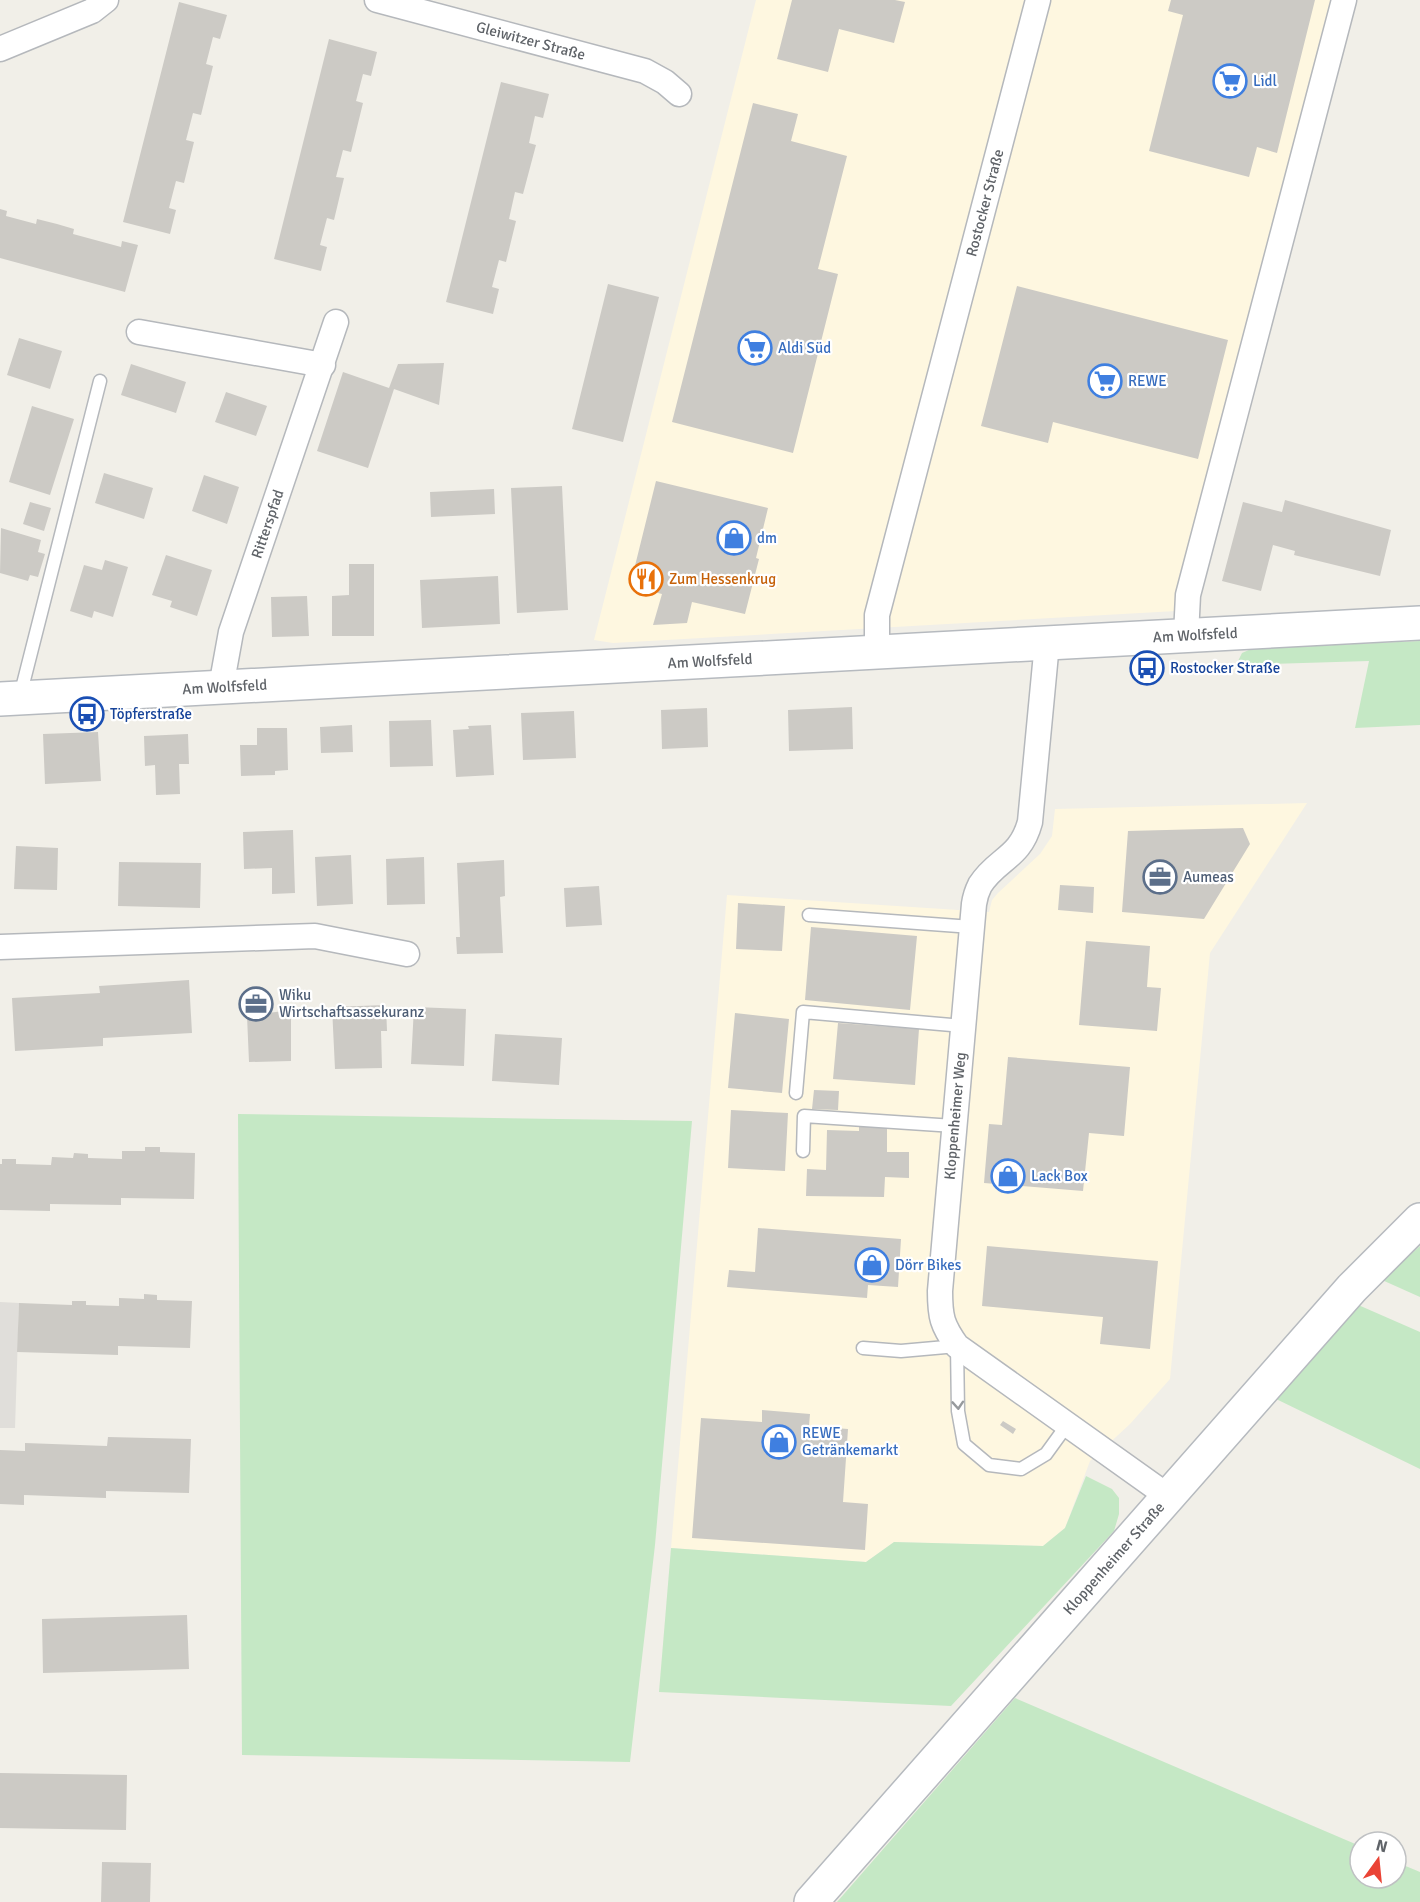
<svg xmlns="http://www.w3.org/2000/svg" width="1420" height="1902" viewBox="0 0 1420 1902" font-family="Signika,sans-serif">
<style>
.commercial{fill:#fef7e0}
.industrial{fill:#e0deda}
.green{fill:#c5e8c5}
.building{fill:#cccac5}
.lines{fill:none;stroke-linecap:round;stroke-linejoin:round}
.lane-casing{stroke:#b5b8bc;stroke-width:15}
.street-casing{stroke:#b5b8bc;stroke-width:27}
.secondary-casing{stroke:#b6babf;stroke-width:36}
.lane{stroke:#fff;stroke-width:12}
.street{stroke:#fff;stroke-width:24}
.secondary{stroke:#fff;stroke-width:33}
.oneway{stroke:#979a9d}
.labels{text-anchor:middle;dominant-baseline:central;stroke-width:4.5;stroke-linejoin:round;paint-order:stroke}
.street-label{font-size:15px;fill:#5f6368;stroke:#fff}
.shop-label{font-size:15px;fill:#366cbe;stroke:#fff;text-anchor:start}
.food-label{font-size:15px;fill:#c56008;stroke:#fff;text-anchor:start}
.transit-label{font-size:15px;fill:#164399;stroke:#fff;text-anchor:start}
.service-label{font-size:15px;fill:#4e5e75;stroke:#fff;text-anchor:start}
</style>
<rect width="100%" height="100%" fill="#f1efe8"/>
<path class="commercial" d="M 756,0 L 1336,0 L 1176,611 L 613,643 L 594,640 Z
M 1307,803 L 1210,953 L 1170,1379 L 1130,1424 L 1090,1461 L 1065,1528 L 1043,1546 L 894,1542 L 866,1562 L 671,1548 L 727,895 L 989,912 L 992,900 L 998,893 L 1040,854 L 1052,836 L 1055,809 Z"/>
<path class="industrial" d="M 0,1302 L 19,1303 L 15,1428 L 0,1428 Z"/>
<path class="green" d="M 1420,641 L 1420,725 L 1355,728 L 1369,661 L 1236,665 L 1242,653 L 1251,649 Z
M 238,1114 L 692,1121 L 655,1545 L 630,1762 L 242,1755 Z
M 1420,1246 L 1420,1297 L 1382,1280 Z
M 1356,1304 L 1420,1332 L 1420,1469 L 1274,1398 Z
M 1086,1476 L 1112,1489 L 1119,1498 L 1119,1514 L 1114,1531 L 951,1706 L 659,1692 L 671,1548 L 866,1562 L 894,1542 L 1043,1546 L 1065,1528 Z
M 1015,1698 L 1360,1846 L 1360,1878 L 1396,1878 L 1396,1862 L 1420,1872 L 1420,1902 L 837,1902 Z"/>
<path class="building" d="M 792,0 L 895,0 L 905,2 L 894,43 L 839,29 L 828,72 L 777,59 Z
M 1171,0 L 1315,0 L 1277,153 L 1257,147 L 1249,177 L 1149,151 L 1183,15 L 1168,11 Z
M 179,2 L 227,15 L 220,39 L 213,37 L 206,64 L 213,66 L 201,115 L 193,113 L 186,140 L 194,142 L 184,183 L 176,181 L 169,208 L 176,210 L 170,234 L 123,222 Z
M 329,39 L 377,52 L 371,76 L 363,74 L 356,101 L 363,103 L 351,152 L 343,150 L 336,177 L 344,178 L 334,220 L 327,218 L 320,245 L 327,247 L 321,271 L 274,259 Z
M 501,82 L 549,94 L 543,118 L 535,116 L 529,143 L 536,145 L 523,194 L 515,192 L 509,219 L 516,221 L 506,262 L 499,260 L 492,287 L 499,289 L 493,314 L 446,302 Z
M 753,103 L 798,114 L 791,141 L 847,156 L 818,269 L 838,274 L 793,453 L 672,422 Z
M 0,209 L 7,211 L 6,216 L 36,224 L 37,219 L 57,224 L 74,229 L 73,234 L 121,247 L 122,241 L 138,245 L 125,292 L 0,258 Z
M 608,284 L 659,297 L 623,442 L 572,429 Z
M 1017,286 L 1228,340 L 1198,459 L 1053,422 L 1048,443 L 981,426 Z
M 19,338 L 62,351 L 50,389 L 7,375 Z
M 444,363 L 439,405 L 394,389 L 368,468 L 317,451 L 343,372 L 389,388 L 398,364 Z
M 131,364 L 186,382 L 176,413 L 121,395 Z
M 226,392 L 267,406 L 256,436 L 215,422 Z
M 32,406 L 74,419 L 50,495 L 9,482 Z
M 104,473 L 153,488 L 144,519 L 95,503 Z
M 204,475 L 239,487 L 227,524 L 192,511 Z
M 656,481 L 768,508 L 756,558 L 759,559 L 745,614 L 692,602 L 687,623 L 653,625 L 662,594 L 630,586 Z
M 562,486 L 568,610 L 517,613 L 511,488 Z
M 494,489 L 495,514 L 431,517 L 430,492 Z
M 1285,500 L 1391,530 L 1380,576 L 1294,555 L 1295,551 L 1273,545 L 1261,591 L 1222,581 L 1243,502 L 1282,512 Z
M 30,502 L 51,508 L 44,531 L 23,524 Z
M 1,528 L 41,540 L 38,552 L 45,554 L 38,577 L 30,575 L 28,581 L 0,573 Z
M 166,555 L 212,570 L 197,616 L 170,607 L 172,601 L 152,595 Z
M 105,560 L 128,567 L 113,617 L 94,611 L 92,618 L 70,611 L 84,565 L 102,570 Z
M 349,564 L 374,564 L 374,636 L 332,636 L 332,596 L 349,595 Z
M 498,576 L 500,624 L 422,628 L 420,580 Z
M 307,596 L 309,636 L 272,637 L 271,597 Z
M 852,707 L 853,749 L 789,751 L 788,710 Z
M 707,708 L 708,747 L 662,749 L 661,710 Z
M 574,711 L 576,758 L 523,760 L 521,713 Z
M 431,720 L 433,766 L 390,767 L 389,721 Z
M 352,725 L 353,752 L 321,753 L 320,727 Z
M 491,725 L 494,775 L 456,777 L 453,730 L 469,729 L 468,726 Z
M 257,728 L 287,728 L 288,770 L 275,771 L 275,775 L 241,776 L 240,745 L 257,745 Z
M 98,732 L 101,781 L 45,784 L 43,734 Z
M 188,734 L 189,764 L 179,764 L 180,794 L 156,795 L 155,765 L 145,766 L 144,736 Z
M 1243,828 L 1250,844 L 1204,919 L 1122,912 L 1128,831 Z
M 293,830 L 295,893 L 272,894 L 272,868 L 244,869 L 243,832 Z
M 16,846 L 58,848 L 57,890 L 14,889 Z
M 351,855 L 353,904 L 317,906 L 315,857 Z
M 424,857 L 425,904 L 387,905 L 386,859 Z
M 504,860 L 505,896 L 500,897 L 503,953 L 457,954 L 456,937 L 460,937 L 457,863 Z
M 119,862 L 201,863 L 200,908 L 118,906 Z
M 1060,885 L 1094,887 L 1093,913 L 1058,910 Z
M 599,886 L 602,925 L 566,927 L 564,888 Z
M 738,903 L 785,906 L 782,951 L 736,949 Z
M 811,927 L 917,936 L 910,1010 L 805,1000 Z
M 1086,941 L 1150,946 L 1147,987 L 1161,988 L 1157,1031 L 1079,1025 Z
M 189,980 L 192,1033 L 103,1038 L 103,1046 L 15,1051 L 12,998 L 100,993 L 99,986 Z
M 258,988 L 268,1013 L 291,1010 L 291,1061 L 249,1062 L 247,1016 L 258,1016 L 246,996 Z
M 386,1005 L 387,1031 L 381,1031 L 382,1068 L 335,1069 L 332,1007 Z
M 414,1007 L 466,1009 L 464,1066 L 411,1064 Z
M 735,1013 L 789,1019 L 782,1093 L 728,1088 Z
M 838,1023 L 919,1029 L 915,1085 L 833,1079 Z
M 495,1034 L 562,1038 L 559,1085 L 492,1081 Z
M 1008,1057 L 1130,1067 L 1124,1136 L 1089,1133 L 1083,1191 L 984,1183 L 989,1124 L 1002,1125 Z
M 814,1090 L 839,1091 L 838,1110 L 812,1109 Z
M 731,1110 L 788,1113 L 785,1171 L 728,1168 Z
M 859,1124 L 887,1124 L 887,1152 L 909,1152 L 909,1178 L 885,1177 L 884,1197 L 806,1196 L 807,1169 L 826,1170 L 827,1130 L 859,1131 Z
M 145,1147 L 160,1147 L 160,1152 L 195,1153 L 194,1199 L 121,1198 L 121,1205 L 50,1204 L 50,1211 L 0,1210 L 0,1164 L 2,1164 L 2,1159 L 16,1159 L 16,1164 L 51,1165 L 52,1157 L 73,1158 L 74,1153 L 88,1154 L 88,1158 L 122,1159 L 122,1151 L 145,1151 Z
M 758,1228 L 901,1239 L 898,1287 L 868,1285 L 867,1298 L 727,1287 L 729,1270 L 755,1272 Z
M 987,1246 L 1158,1261 L 1150,1349 L 1100,1344 L 1103,1317 L 982,1306 Z
M 144,1294 L 157,1295 L 157,1300 L 192,1301 L 190,1348 L 118,1346 L 118,1355 L 17,1352 L 19,1303 L 72,1305 L 72,1301 L 86,1301 L 86,1305 L 119,1306 L 119,1298 L 144,1299 Z
M 762,1410 L 810,1414 L 809,1426 L 848,1429 L 843,1502 L 868,1504 L 865,1550 L 692,1538 L 701,1418 L 762,1422 Z
M 1003,1421 L 1016,1429 L 1013,1434 L 1000,1425 Z
M 108,1437 L 191,1439 L 189,1493 L 106,1491 L 106,1498 L 24,1495 L 24,1505 L 0,1504 L 0,1450 L 25,1451 L 25,1443 L 107,1446 Z
M 187,1615 L 189,1669 L 43,1673 L 42,1619 Z
M 0,1773 L 127,1775 L 126,1830 L 0,1828 Z
M 102,1862 L 151,1863 L 150,1902 L 101,1902 Z"/>
<g class="lines">
<defs>
<path id="lane" d="M 20,696 L 100,381
M 809,915 L 972,927
M 796,1093 L 803,1012 L 963,1026
M 803,1151 L 804,1116 L 954,1126
M 863,1348 L 901,1351 L 957,1346 L 958,1411 L 964,1444 L 989,1465 L 1021,1469 L 1046,1454 L 1067,1425"/>
<g id="street">
<path id="s1" d="M 377,0 L 645,71 L 665,82 L 679,94"/>
<path d="M 0,49 L 92,11 L 106,0"/>
<path d="M 139,332 L 323,365"/>
<path d="M 1186,635 L 1188,595 L 1344,0"/>
<path d="M 1047,643 L 1030,822 C 1020,859 997,858 980,885 C 977,891 975,897 974,904 L 940,1291 C 940,1317 942,1325 957,1346 L 1169,1497"/>
<path id="s2" d="M 877,653 L 877,615 L 1038,0"/>
<path id="s3" d="M 221,687 L 231,632 L 336,322"/>
<path d="M 0,947 L 315,936 L 407,954"/>
</g>
<g id="secondary">
<path id="s4" d="M 0,699 L 1420,623"/>
<path id="s5" d="M 811,1902 L 1352,1288 L 1420,1220"/>
</g>
</defs>
<use href="#lane" class="lane-casing"/>
<use href="#street" class="street-casing"/>
<use href="#secondary" class="secondary-casing"/>
<use href="#lane" class="lane"/>
<use href="#street" class="street"/>
<use href="#secondary" class="secondary"/>
</g>
<defs><path id="oneway-chevron" d="M-2-3.5L2.5 0L-2 3.5" fill="none" stroke-width="1.6" stroke-linecap="round" stroke-linejoin="round" transform="scale(1.5)"/></defs>
<use class="oneway" href="#oneway-chevron" transform="translate(958 1405) rotate(86)"/>
<defs>
<symbol id="supermarket-ring" viewBox="-11 -11 22 22"><circle r="9.5" fill="#fff" stroke="#3f7fe0" stroke-width="1.5"/><path d="M-6-5.5h2.5l.6 2H6L4.5 2H-2.5L-4.4-4H-6ZM-1.5 3.2a1.3 1.3 0 1 0 .1 0ZM3 3.2a1.3 1.3 0 1 0 .1 0Z" fill="#3f7fe0"/></symbol>
<symbol id="shop-ring" viewBox="-11 -11 22 22"><circle r="9.5" fill="#fff" stroke="#3f7fe0" stroke-width="1.5"/><path d="M-5-2.5h2.3a2.7 3.5 0 0 1 5.4 0H5L5.5 6h-11ZM-1.5-2.5h3a1.5 2.3 0 0 0-3 0Z" fill="#3f7fe0"/></symbol>
<symbol id="restaurant-ring" viewBox="-11 -11 22 22"><circle r="9.5" fill="#fff" stroke="#e8710a" stroke-width="1.5"/><path d="M-5-6h1v4h1v-4h1v4h1v-4h1v5L-1.5 .5V6h-2V.5L-5-1ZM5-6V6H3V1.5H1.5Q1.5-4 5-6Z" fill="#e8710a"/></symbol>
<symbol id="bus-ring" viewBox="-11 -11 22 22"><circle r="9.5" fill="#fff" stroke="#1a4fb4" stroke-width="1.5"/><path d="M-5-6H5V4H4V6H2V4H-2V6H-4V4H-5ZM-3.5-4V0h7V-4ZM-3.5 1.2v1.5H-2V1.2ZM2 1.2v1.5H3.5V1.2Z" fill="#1a4fb4"/></symbol>
<symbol id="office-ring" viewBox="-11 -11 22 22"><circle r="9.5" fill="#fff" stroke="#5c6f8a" stroke-width="1.5"/><path d="M-6-3h4V-5.5h4V-3h4V5H-6ZM-1-4.5V-3h2v-1.5ZM-6 0V1H6V0Z" fill="#5c6f8a"/></symbol>
</defs>
<g fill-rule="evenodd">
<use href="#supermarket-ring" x="1211" y="62" width="38" height="38"/>
<use href="#supermarket-ring" x="736" y="329" width="38" height="38"/>
<use href="#supermarket-ring" x="1086" y="362" width="38" height="38"/>
<use href="#shop-ring" x="715" y="519" width="38" height="38"/>
<use href="#restaurant-ring" x="627" y="560" width="38" height="38"/>
<use href="#bus-ring" x="1128" y="649" width="38" height="38"/>
<use href="#bus-ring" x="68" y="695" width="38" height="38"/>
<use href="#office-ring" x="1141" y="858" width="38" height="38"/>
<use href="#office-ring" x="237" y="985" width="38" height="38"/>
<use href="#shop-ring" x="989" y="1157" width="38" height="38"/>
<use href="#shop-ring" x="853" y="1246" width="38" height="38"/>
<use href="#shop-ring" x="760" y="1423" width="38" height="38"/>
</g>
<g class="labels">
<g class="street-label">
<text stroke="none"><textPath href="#s1" startOffset="159">Gleiwitzer Straße</textPath></text>
<text stroke="none"><textPath href="#s2" startOffset="464">Rostocker Straße</textPath></text>
<text stroke="none"><textPath href="#s3" startOffset="170">Ritterspfad</textPath></text>
<text stroke="none"><textPath href="#s4" startOffset="1197">Am Wolfsfeld</textPath></text>
<text stroke="none"><textPath href="#s4" startOffset="711">Am Wolfsfeld</textPath></text>
<text stroke="none"><textPath href="#s4" startOffset="225">Am Wolfsfeld</textPath></text>
<text transform="translate(955 1116) rotate(-85)">Kloppenheimer Weg</text>
<text stroke="none"><textPath href="#s5" startOffset="458">Kloppenheimer Straße</textPath></text>
</g>
<g class="shop-label">
<text x="1253" y="81">Lidl</text>
<text x="778" y="348">Aldi Süd</text>
<text x="1128" y="381">REWE</text>
<text x="757" y="538">dm</text>
<text x="1031" y="1176">Lack Box</text>
<text x="895" y="1265">Dörr Bikes</text>
<text x="802" y="1433">REWE<tspan x="802" dy="17">Getränkemarkt</tspan></text>
</g>
<g class="food-label">
<text x="669" y="579">Zum Hessenkrug</text>
</g>
<g class="transit-label">
<text x="1170" y="668">Rostocker Straße</text>
<text x="110" y="714">Töpferstraße</text>
</g>
<g class="service-label">
<text x="1183" y="877">Aumeas</text>
<text x="279" y="995">Wiku<tspan x="279" dy="17">Wirtschaftsassekuranz</tspan></text>
</g>
</g>
<g transform="translate(1378 1860) rotate(15)"><circle r="28" fill="#ffffff" stroke="#bfc1c3" stroke-width="1.5"/>
<path d="M0-4.5L10 22L0 15L-10 22Z" fill="#ea4335"/>
<text y="-9" font-size="16" font-weight="bold" text-anchor="middle" fill="#5f6368">N</text>
</g>
</svg>
